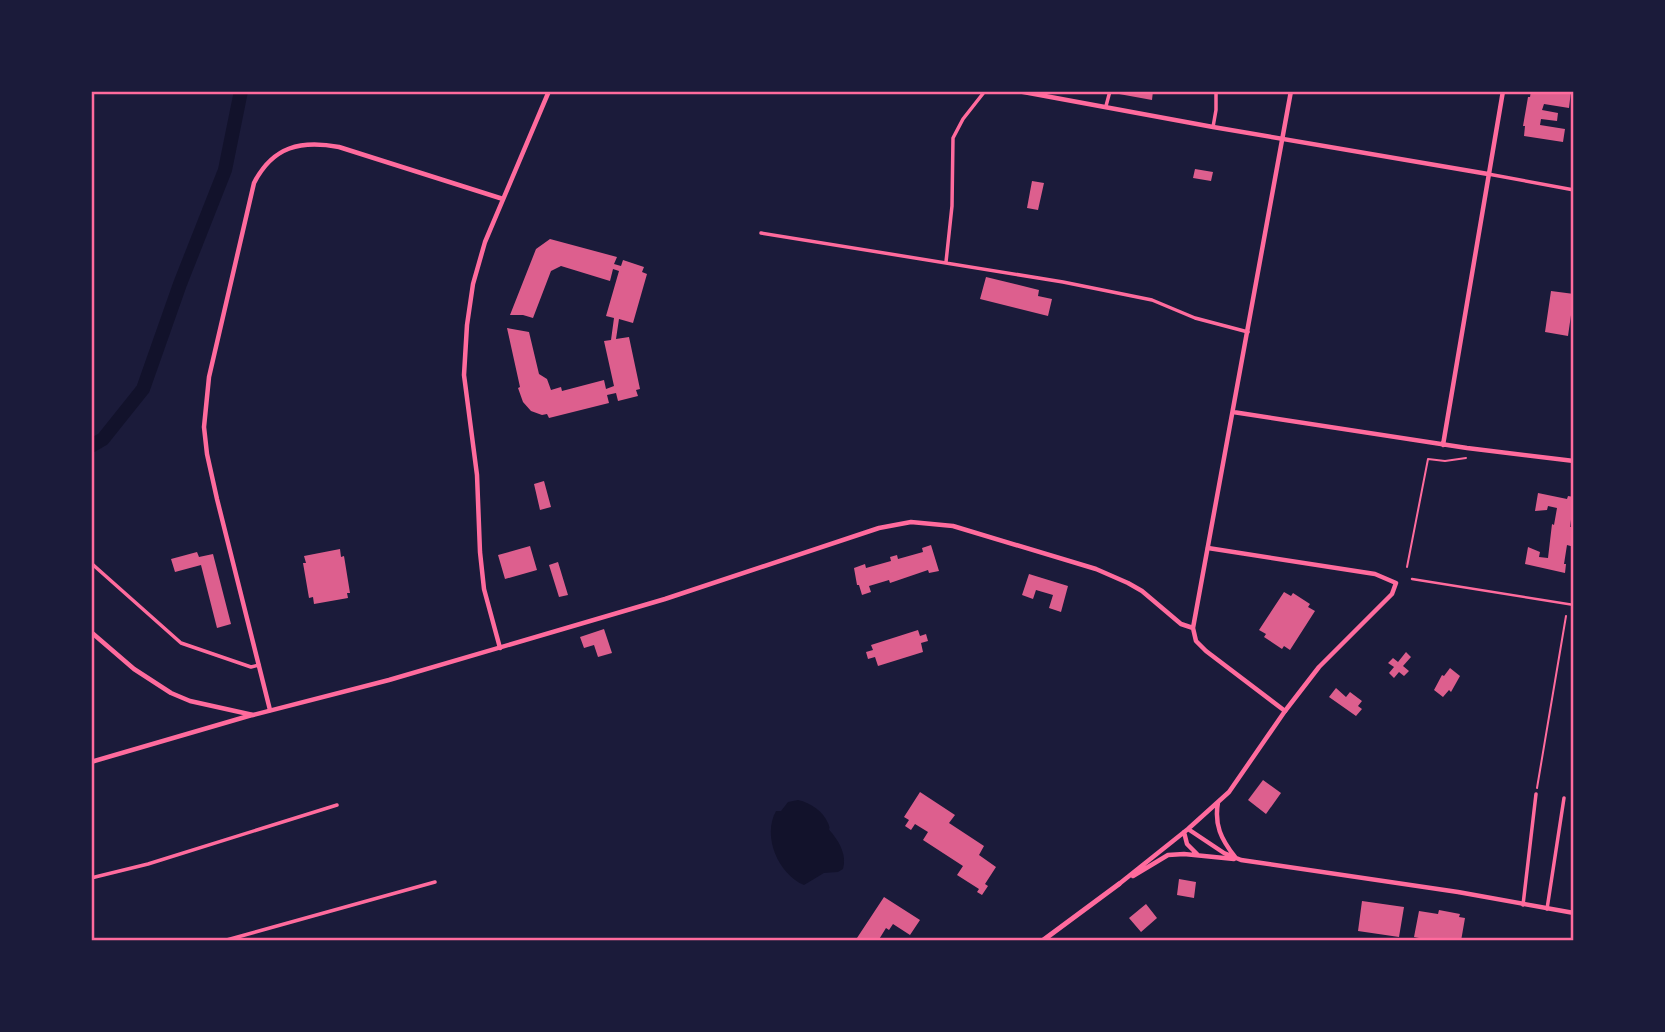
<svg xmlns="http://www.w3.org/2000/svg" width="1665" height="1032" viewBox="0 0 1665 1032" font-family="Roboto,sans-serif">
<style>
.water{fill:#12122b}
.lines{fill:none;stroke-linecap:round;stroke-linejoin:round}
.river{stroke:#12122b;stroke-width:14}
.building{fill:#dd5f8e}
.path{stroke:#ff6b9d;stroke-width:2}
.pedestrian{stroke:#ff6b9d;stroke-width:2.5}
.minor{stroke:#ff6b9d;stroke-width:3.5}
.tertiary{stroke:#ff6b9d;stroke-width:4.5}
.secondary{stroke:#ff6b9d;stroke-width:4.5}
.primary{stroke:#ff6b9d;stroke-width:5}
.neatline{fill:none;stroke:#ff6b9d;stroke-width:2.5}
</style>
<rect width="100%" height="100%" fill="#1b1b3a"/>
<path class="water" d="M 798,800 C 811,803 823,811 828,823 C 832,832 826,826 832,833 C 840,843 847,856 843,869 L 838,872 L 824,873 L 804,885 C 778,874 762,836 776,811 L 781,811 L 788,802 Z"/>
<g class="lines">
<path class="river" d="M 91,446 L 103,439 L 143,389 L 180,284 L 225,170 L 241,91"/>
</g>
<path class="building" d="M 1119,91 L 1153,91 L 1152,100 L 1119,94 Z
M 1531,91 L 1561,93 L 1561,91 L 1571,91 L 1569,108 L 1544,104 L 1542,110 L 1558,113 L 1557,121 L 1541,119 L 1540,125 L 1565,129 L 1563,142 L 1524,136 L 1525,126 L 1523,126 L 1528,97 L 1530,97 Z
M 1195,169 L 1213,172 L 1211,181 L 1193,178 Z
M 1032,181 L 1044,183 L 1038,210 L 1027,208 Z
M 550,239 L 617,257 L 614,264 L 621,266 L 623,260 L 644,267 L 642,272 L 647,274 L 633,323 L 619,319 L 616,339 L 629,337 L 640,389 L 636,390 L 638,396 L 618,401 L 616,393 L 607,395 L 609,403 L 549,418 L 547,414 L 542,415 L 531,411 L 523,402 L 518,388 L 520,387 L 507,328 L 529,332 L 539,374 L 547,379 L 551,390 L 561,387 L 562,391 L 604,380 L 606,389 L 614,386 L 604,341 L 611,340 L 614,318 L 606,316 L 619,271 L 613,269 L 610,281 L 561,266 L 551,271 L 533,318 L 523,315 L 510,315 L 536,249 Z
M 986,277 L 1039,290 L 1038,296 L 1052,299 L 1048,316 L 980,299 Z
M 1551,291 L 1574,294 L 1568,336 L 1545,332 Z
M 544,481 L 551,507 L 540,510 L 534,484 Z
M 1538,493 L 1567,499 L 1568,496 L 1574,497 L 1570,527 L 1574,527 L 1574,547 L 1567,545 L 1564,564 L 1566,564 L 1565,573 L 1525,564 L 1528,547 L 1540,552 L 1539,557 L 1548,558 L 1552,524 L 1554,525 L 1557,508 L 1548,506 L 1547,510 L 1535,511 Z
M 931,545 L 939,571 L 929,573 L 928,570 L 890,583 L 889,580 L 869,586 L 871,592 L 862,595 L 859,585 L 857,585 L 854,568 L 865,564 L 866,568 L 891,561 L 890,557 L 897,555 L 898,559 L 923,552 L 922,548 Z
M 530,546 L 537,570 L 505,579 L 498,555 Z
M 340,549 L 341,557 L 344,556 L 350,593 L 347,593 L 348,598 L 314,604 L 313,597 L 309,598 L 303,563 L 306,563 L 304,556 Z
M 197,552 L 199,557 L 213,554 L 231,624 L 217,628 L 201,565 L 175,572 L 171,559 Z
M 558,562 L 568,595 L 559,597 L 549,565 Z
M 1029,574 L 1068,586 L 1061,612 L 1049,608 L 1053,595 L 1036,590 L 1033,599 L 1022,595 Z
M 1284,592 L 1291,596 L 1293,593 L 1310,604 L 1308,607 L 1315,611 L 1290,650 L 1284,646 L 1282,649 L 1264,637 L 1266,634 L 1259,630 Z
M 604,629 L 612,653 L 598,657 L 594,645 L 584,648 L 580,637 Z
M 918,630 L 920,636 L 926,634 L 928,641 L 921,643 L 923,652 L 878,666 L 875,657 L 868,659 L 866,652 L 873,650 L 871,645 Z
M 1406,652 L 1411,657 L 1403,666 L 1409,671 L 1404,676 L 1399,672 L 1394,678 L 1389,673 L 1394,667 L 1388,663 L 1393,658 L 1398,662 Z
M 1450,668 L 1460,676 L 1451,692 L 1449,690 L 1443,697 L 1434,690 L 1442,675 L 1444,676 Z
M 1336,688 L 1346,697 L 1350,692 L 1362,701 L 1358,706 L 1362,709 L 1356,716 L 1329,697 Z
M 1263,780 L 1281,793 L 1266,814 L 1248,800 Z
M 920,792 L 955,815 L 949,823 L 984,846 L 979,855 L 996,867 L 985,884 L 988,886 L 982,895 L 977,892 L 979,889 L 957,875 L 963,866 L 923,840 L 928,832 L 915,824 L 911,830 L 905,826 L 909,820 L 904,817 Z
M 1179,879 L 1196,882 L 1194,898 L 1177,895 Z
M 884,897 L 920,920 L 910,935 L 893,924 L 889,930 L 886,928 L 878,941 L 855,941 Z
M 1362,901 L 1404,907 L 1399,937 L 1358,931 Z
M 1146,904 L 1157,918 L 1141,932 L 1129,918 Z
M 1439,910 L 1460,914 L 1459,917 L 1465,918 L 1461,941 L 1434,941 L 1414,937 L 1419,911 L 1438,914 Z"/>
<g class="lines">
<path class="path" d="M 1407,567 L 1428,459 L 1445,461 L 1466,458
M 1537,788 L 1566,616"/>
<path class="pedestrian" d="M 1412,579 L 1574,605"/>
<path class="minor" d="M 1106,106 L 1110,91
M 1213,127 L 1216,110 L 1216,91
M 1488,174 L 1574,190
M 761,233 L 1063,282 L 1152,300 L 1195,318 L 1248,332
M 946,262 L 952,206 L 953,138 L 963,119 L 985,91
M 91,563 L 181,643 L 251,667 L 259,665
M 91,878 L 148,864 L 337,805
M 1523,905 L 1536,794
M 1547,909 L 1564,798
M 223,941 L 435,882"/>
<path class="tertiary" d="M 1018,91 L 1213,127 L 1488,174
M 1208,548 L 1375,574 L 1396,583 L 1392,594 L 1319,667 L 1285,711
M 500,648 L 484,589 L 480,552 L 477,475 L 464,375 L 467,325 L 473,284 L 485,242 L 549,91
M 270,710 L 217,499 L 207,454 L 204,427 L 209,377 L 254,183 C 273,146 301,140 339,147 L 503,199
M 91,762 L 252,715"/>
<path class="secondary" d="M 1233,412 L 1467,448 L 1574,461
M 1443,445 L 1503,91
M 91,632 L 134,669 L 171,693 L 190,701 L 253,715 L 389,680 L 665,599 L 879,528 L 911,522 L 953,526 L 1096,569 L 1128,583 L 1142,591 L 1181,624 L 1193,628
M 1218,802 C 1214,825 1221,839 1235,857
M 1188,829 L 1224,853 L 1241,860 L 1458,892 L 1574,913
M 1184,832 L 1187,844 L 1197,854
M 1133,876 L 1168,855 L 1184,854 L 1234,859
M 1119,884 L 1188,829 L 1229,792 L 1285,711 L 1206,651 L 1196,641 L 1193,628 L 1291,91"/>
<path class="primary" d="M 1042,941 L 1119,884"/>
</g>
<rect width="1665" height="1032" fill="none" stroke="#1b1b3a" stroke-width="186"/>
<rect x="93" y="93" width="1479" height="846" class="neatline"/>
</svg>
